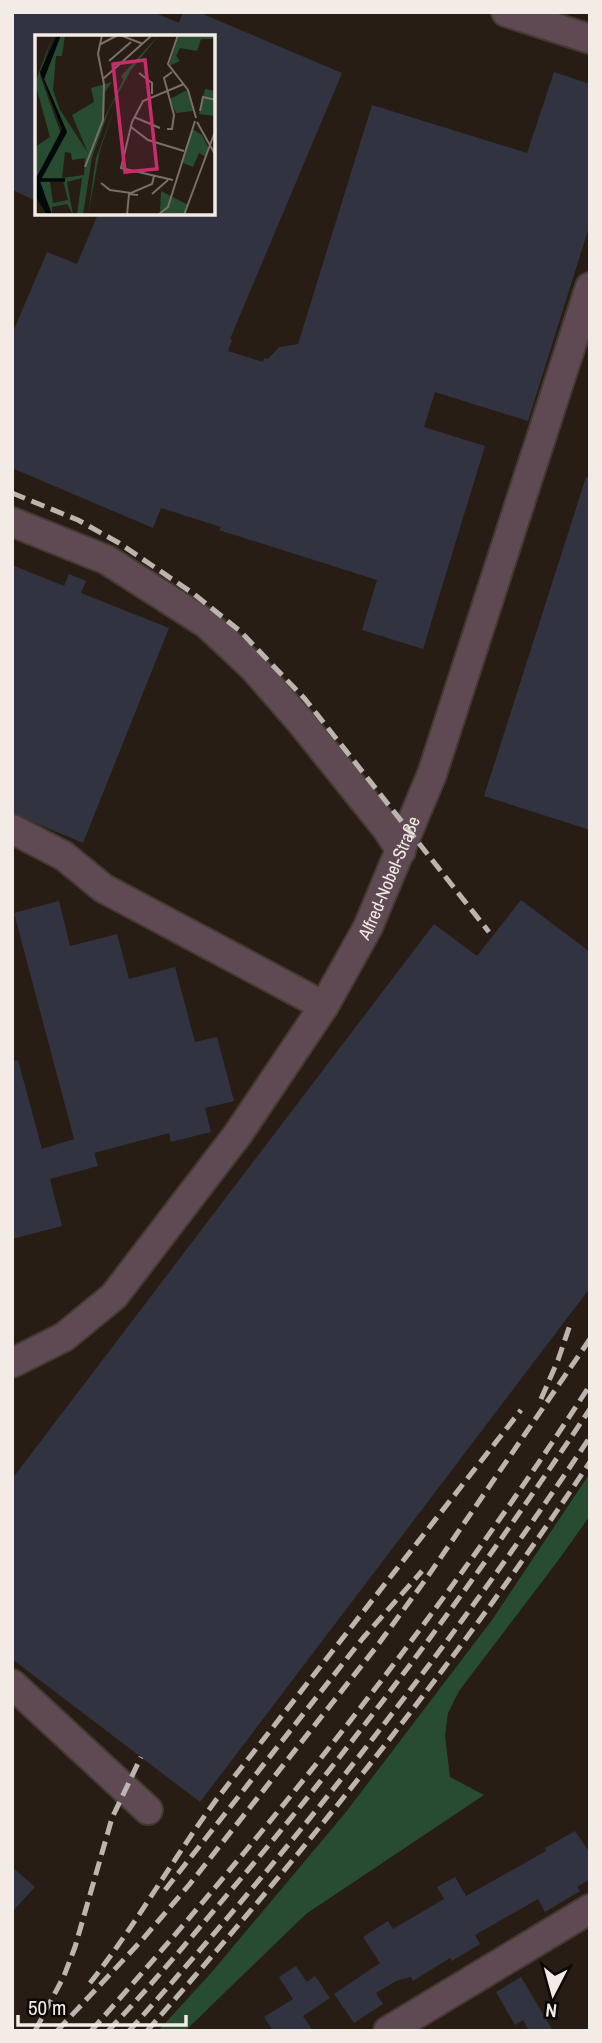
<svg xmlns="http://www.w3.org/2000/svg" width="602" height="2043" viewBox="0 0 602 2043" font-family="'Archivo Narrow',sans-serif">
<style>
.green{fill:#274c31}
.building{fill:#323340}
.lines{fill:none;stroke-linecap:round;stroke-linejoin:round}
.minor-casing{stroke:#443a32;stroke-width:32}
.minor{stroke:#5f4a54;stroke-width:28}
.rail{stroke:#bcb4ae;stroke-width:5;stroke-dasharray:14 7;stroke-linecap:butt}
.labels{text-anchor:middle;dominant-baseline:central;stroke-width:5;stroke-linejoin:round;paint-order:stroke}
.street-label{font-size:18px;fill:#f3ebe6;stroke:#0d0805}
.inset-river{fill:none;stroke:#00090a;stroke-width:3.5}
.inset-road{fill:none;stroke:#796f69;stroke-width:2}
.view{fill:#c72d69;fill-opacity:0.15;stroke:#c72d69;stroke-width:3.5}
.inset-edge{fill:none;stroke:#f3ebe6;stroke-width:3.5}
</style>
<rect width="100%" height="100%" fill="#271d15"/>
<path class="green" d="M 590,1473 L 589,1517 L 557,1562 L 459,1691 L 448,1713 L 445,1736 L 450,1777 L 484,1795 L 306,1914 L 185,2031 L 158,2031 L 211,1973 L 346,1812 L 492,1620 Z"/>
<path class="building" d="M 12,12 L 153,12 L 179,23 L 183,12 L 198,12 L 342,73 L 230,339 L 232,340 L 228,351 L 263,362 L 264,358 L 268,359 L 279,347 L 298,344 L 372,105 L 527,153 L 554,72 L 590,84 L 590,224 L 528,421 L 435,392 L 424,427 L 485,446 L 423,649 L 362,630 L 377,580 L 219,530 L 221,527 L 161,508 L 153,528 L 12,468 L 12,334 L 47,252 L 77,264 L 98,214 L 214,214 L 214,37 L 37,37 L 37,201 L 12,190 Z
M 586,477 L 590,478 L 590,830 L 484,796 Z
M 12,565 L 64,586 L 69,574 L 86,581 L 81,593 L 169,628 L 83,843 L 12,813 Z
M 521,900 L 590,952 L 590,1288 L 200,1802 L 12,1659 L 12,1479 L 434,924 L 477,956 Z
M 59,901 L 70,946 L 117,934 L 129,979 L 175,967 L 195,1042 L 217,1037 L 234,1101 L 205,1108 L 211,1132 L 171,1142 L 169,1133 L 94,1153 L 98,1166 L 50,1179 L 62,1226 L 12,1239 L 12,1061 L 18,1060 L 42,1149 L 74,1139 L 14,913 Z
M 575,1831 L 590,1853 L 590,1879 L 577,1887 L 580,1891 L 545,1912 L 538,1899 L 475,1935 L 480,1944 L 452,1961 L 450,1958 L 413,1981 L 411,1977 L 396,1981 L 376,1993 L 383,2004 L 354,2023 L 334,1994 L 380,1963 L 363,1937 L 388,1921 L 393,1929 L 444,1899 L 437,1887 L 455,1877 L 466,1896 L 546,1851 L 545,1848 Z
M 12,1867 L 35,1887 L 12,1912 Z
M 296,1966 L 307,1982 L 315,1976 L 330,1998 L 303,2016 L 313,2031 L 273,2031 L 264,2017 L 293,1999 L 279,1977 Z
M 521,1977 L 553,2031 L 529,2031 L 523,2020 L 515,2025 L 508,2013 L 496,1992 Z"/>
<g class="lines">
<defs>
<g id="minor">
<path d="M 506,12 L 590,39"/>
<path d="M 12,522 L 107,560 L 207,624 L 253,667 L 301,722 L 387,829 L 401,851"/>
<path d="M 12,829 L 64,856 L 103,888 L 324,1006"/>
<path id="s1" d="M 12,1363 L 64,1337 L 114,1296 L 238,1134 L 324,1006 L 368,927 L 432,774 L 590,287"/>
<path d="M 12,1684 L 148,1810"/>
<path d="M 388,2031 L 590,1909"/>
</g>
</defs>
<use href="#minor" class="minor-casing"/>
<use href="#minor" class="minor"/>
<path class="rail" d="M 12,493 L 78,520 L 119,543 L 194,594 L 240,631 L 305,699 L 489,932
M 541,1399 L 558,1360 L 570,1325
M 165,1890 L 363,1638 L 422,1571
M 90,1983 C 136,1925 172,1860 216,1800 L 521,1410
M 35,2031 L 64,1976 L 75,1947 L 112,1818 L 141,1757
M 57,2031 L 142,1940 L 189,1885 L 377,1646 L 426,1579 L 590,1339
M 91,2031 C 272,1827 442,1614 590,1385
M 108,2031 C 150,1987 188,1941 227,1895 C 358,1741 478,1577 590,1409
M 129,2031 C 296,1844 451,1646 590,1437
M 147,2031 C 306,1850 457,1662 590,1462"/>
</g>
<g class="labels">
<g class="street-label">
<text stroke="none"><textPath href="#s1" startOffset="625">Alfred-Nobel-Straße</textPath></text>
</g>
</g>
<g transform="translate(35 35)">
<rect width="180" height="180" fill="#271d15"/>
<path d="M 18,0 L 5,40 L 26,99 L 0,145 L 0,112 L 15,102 L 0,48 ZM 26,0 L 30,0 L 27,21 L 21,21 L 18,55 L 25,75 L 53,118 L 37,80 L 59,67 L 56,53 L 77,47 L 70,57 L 69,84 L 88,45 L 86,41 L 124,0 L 96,35 L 74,75 L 57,122 L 48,180 L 42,180 L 47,143 L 32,147 L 38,180 L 32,169 L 17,172 L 17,180 L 4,149 L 32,97 L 9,44 ZM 30,117 L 36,118 L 37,125 L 50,123 L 49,140 L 27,143 ZM 28,146 L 33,165 L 18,168 L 15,147 ZM 144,0 L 179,0 L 180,4 L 166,4 L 162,16 L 145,13 L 141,21 L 145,26 L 134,31 ZM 170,54 L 180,56 L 180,81 L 164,79 ZM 152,55 L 158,76 L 141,78 L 135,64 ZM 83,64 L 65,115 L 53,180 L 61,123 ZM 157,94 L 167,100 L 174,114 L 171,122 L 164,118 L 158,132 L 146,127 ZM 126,156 L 153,170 L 149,180 L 125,178 Z" fill="#274c31" fill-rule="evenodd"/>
<path d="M 22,0 L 26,0 L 9,44 L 32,97 L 5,146 L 17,180 L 12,180 L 0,161 L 0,145 L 27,94 L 5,37 Z" fill="#00090a"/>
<path class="inset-river" d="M 5,145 L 30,145"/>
<path class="inset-road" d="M 85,0 L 108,9M 143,0 L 133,29 L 153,55 L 161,83M 64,10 L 83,0M 74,26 L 96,7M 104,38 L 117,48 L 117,59M 68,44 L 116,1M 165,76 L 168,62 L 181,65M 99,82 L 125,93M 162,87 L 181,121M 96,92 L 113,105 L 149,116M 132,94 L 137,94 L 139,80 L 129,43 L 137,37M 50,132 L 68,85 L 69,49 L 63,19 L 67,0M 138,145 L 86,133 L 97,87 L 108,66 L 149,49M 66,148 L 75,155 L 96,158 L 117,149 L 119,141M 117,159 L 133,145M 92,180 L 94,159 L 103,160M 123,180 L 133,172 L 160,86M 149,180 L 181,94"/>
<path class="view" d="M 110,25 L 122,134 L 90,137 L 78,29 Z"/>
<rect width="180" height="180" class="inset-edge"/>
</g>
<rect width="602" height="2043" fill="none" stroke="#f3ebe6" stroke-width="28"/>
<g transform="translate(553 1994) rotate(186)" stroke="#0d0805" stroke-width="5" paint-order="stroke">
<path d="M0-5L12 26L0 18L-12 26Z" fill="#f3ebe6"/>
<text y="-10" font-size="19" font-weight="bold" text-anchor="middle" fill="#f3ebe6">N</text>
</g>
<path d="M18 2015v10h168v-10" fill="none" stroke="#f3ebe6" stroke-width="3.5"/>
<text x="28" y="2015" font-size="21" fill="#f3ebe6" stroke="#0d0805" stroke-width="5" paint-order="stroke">50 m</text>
</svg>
